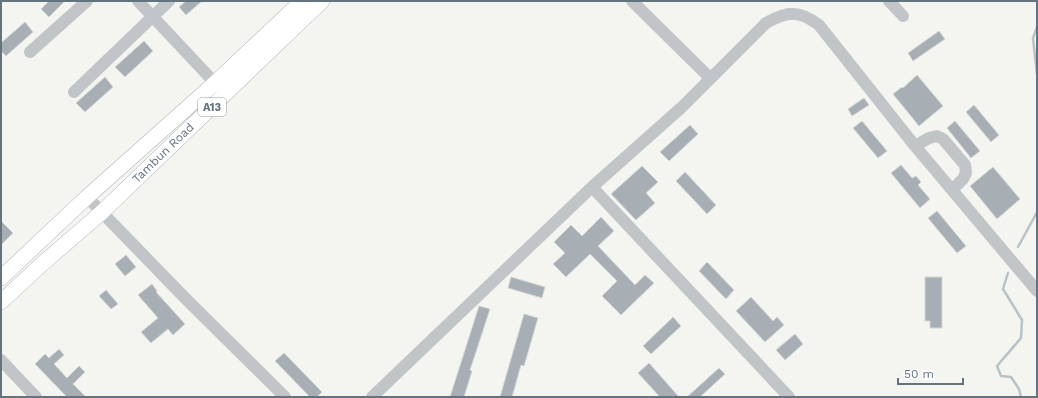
<svg xmlns="http://www.w3.org/2000/svg" width="1038" height="398" viewBox="0 0 1038 398" font-family="'Work Sans',sans-serif">
<style>
.lines{fill:none;stroke-linecap:round;stroke-linejoin:round}
.stream{stroke:#b8c3c7;stroke-width:2.5}
.building{fill:#a8afb4;stroke:#d5d5d3}
.major-casing{stroke:#b2b6ba;stroke-width:16}
.minor{stroke:#c2c5c8;stroke-width:12}
.major{stroke:#fff;stroke-width:15}
.labels{text-anchor:middle;dominant-baseline:central;stroke-width:4;stroke-linejoin:round;paint-order:stroke}
.shield{fill:#fff;stroke:#929da6;stroke-width:1}
.shield-label{font-size:11px;font-weight:bold;fill:#647380}
.street-label{font-size:12px;fill:#647380;stroke:#fff}
</style>
<rect width="100%" height="100%" fill="#f4f4f0"/>
<g class="lines">
<path class="stream" d="M 1037,1 L 1037,2
M 1037,27 L 1033,38 L 1037,74
M 1018,247 L 1037,212
M 1008,273 L 1003,289 L 1022,320 L 1021,338 L 997,366 L 1001,376 L 1011,377 L 1019,389 L 1021,397"/>
</g>
<path class="building" d="M 49,1 L 65,1 L 49,17 L 41,9 Z
M 186,1 L 202,1 L 186,15 L 179,7 Z
M 25,22 L 33,32 L 6,56 L 1,51 L 1,43 Z
M 939,31 L 945,39 L 913,61 L 908,53 Z
M 144,41 L 153,51 L 125,77 L 115,67 Z
M 917,75 L 943,106 L 919,126 L 893,94 L 902,87 L 903,88 Z
M 105,77 L 113,87 L 85,112 L 76,103 Z
M 864,98 L 869,105 L 852,116 L 848,109 Z
M 974,105 L 999,135 L 991,142 L 966,112 Z
M 862,121 L 887,151 L 878,158 L 853,128 Z
M 955,121 L 980,151 L 971,158 L 947,128 Z
M 690,125 L 698,134 L 669,161 L 660,152 Z
M 901,165 L 912,178 L 916,176 L 921,182 L 918,185 L 930,199 L 920,208 L 891,173 Z
M 642,166 L 658,182 L 646,193 L 655,203 L 636,220 L 611,194 Z
M 993,167 L 1020,199 L 997,219 L 970,186 Z
M 685,172 L 716,205 L 707,214 L 676,181 Z
M 937,211 L 966,246 L 957,253 L 928,218 Z
M 601,217 L 614,231 L 598,246 L 635,285 L 645,275 L 654,283 L 621,315 L 602,296 L 617,281 L 590,254 L 566,277 L 553,264 L 565,253 L 554,242 L 571,225 L 582,236 Z
M 1,221 L 13,233 L 1,245 Z
M 126,255 L 136,267 L 125,276 L 115,264 Z
M 707,262 L 734,290 L 726,299 L 699,271 Z
M 511,277 L 545,287 L 542,298 L 508,288 Z
M 925,277 L 942,277 L 942,328 L 930,328 L 930,321 L 925,321 Z
M 152,284 L 157,291 L 156,292 L 185,324 L 173,335 L 168,329 L 151,343 L 141,332 L 158,318 L 138,295 Z
M 106,290 L 118,304 L 111,309 L 99,296 Z
M 751,297 L 773,321 L 777,317 L 784,325 L 765,342 L 736,311 Z
M 479,306 L 490,309 L 470,370 L 472,371 L 464,397 L 450,397 Z
M 524,314 L 538,318 L 524,366 L 521,365 L 512,397 L 500,397 Z
M 673,317 L 681,326 L 651,354 L 643,346 Z
M 795,334 L 803,344 L 785,360 L 776,350 Z
M 59,349 L 64,355 L 54,364 L 67,378 L 79,366 L 85,372 L 73,384 L 86,397 L 67,397 L 35,364 L 45,354 L 49,358 Z
M 284,353 L 322,392 L 317,397 L 310,397 L 275,361 Z
M 649,363 L 679,397 L 660,397 L 638,373 Z
M 719,368 L 725,374 L 700,397 L 687,397 Z"/>
<g class="lines">
<defs>
<path id="major" d="M 1,278 L 87,197 L 215,83 L 302,1
M 1,302 L 42,264 L 101,213 L 322,1"/>
</defs>
<use href="#major" class="major-casing"/>
<path class="minor" d="M 138,1 L 215,83
M 632,1 L 710,78
M 889,1 L 903,16
M 30,52 L 87,1
M 74,92 L 169,1
M 915,146 L 929,138 L 937,136 L 943,139 L 965,165 L 966,173 L 963,179 L 952,190
M 592,187 L 789,397
M 87,197 L 186,299 L 285,397
M 1,360 L 36,397
M 372,397 L 592,187 L 682,107 L 766,23 C 788,11 799,10 819,25 L 915,146 L 1037,291"/>
<use href="#major" class="major"/>
</g>
<g class="labels">
<rect class="shield" x="198" y="98" width="28" height="18" rx="3"/>
<g class="shield-label">
<text x="212" y="107">A13</text>
</g>
<g class="street-label">
<text transform="translate(163 153) rotate(-44)">Tambun Road</text>
</g>
</g>
<rect width="1038" height="398" fill="none" stroke="#647380" stroke-width="4"/>
<path d="M898 378v6h65v-6" fill="none" stroke="#647380" stroke-width="2"/>
<text x="904" y="378" font-size="12" fill="#647380" stroke="#ffffff" stroke-width="3" paint-order="stroke">50 m</text>
</svg>
